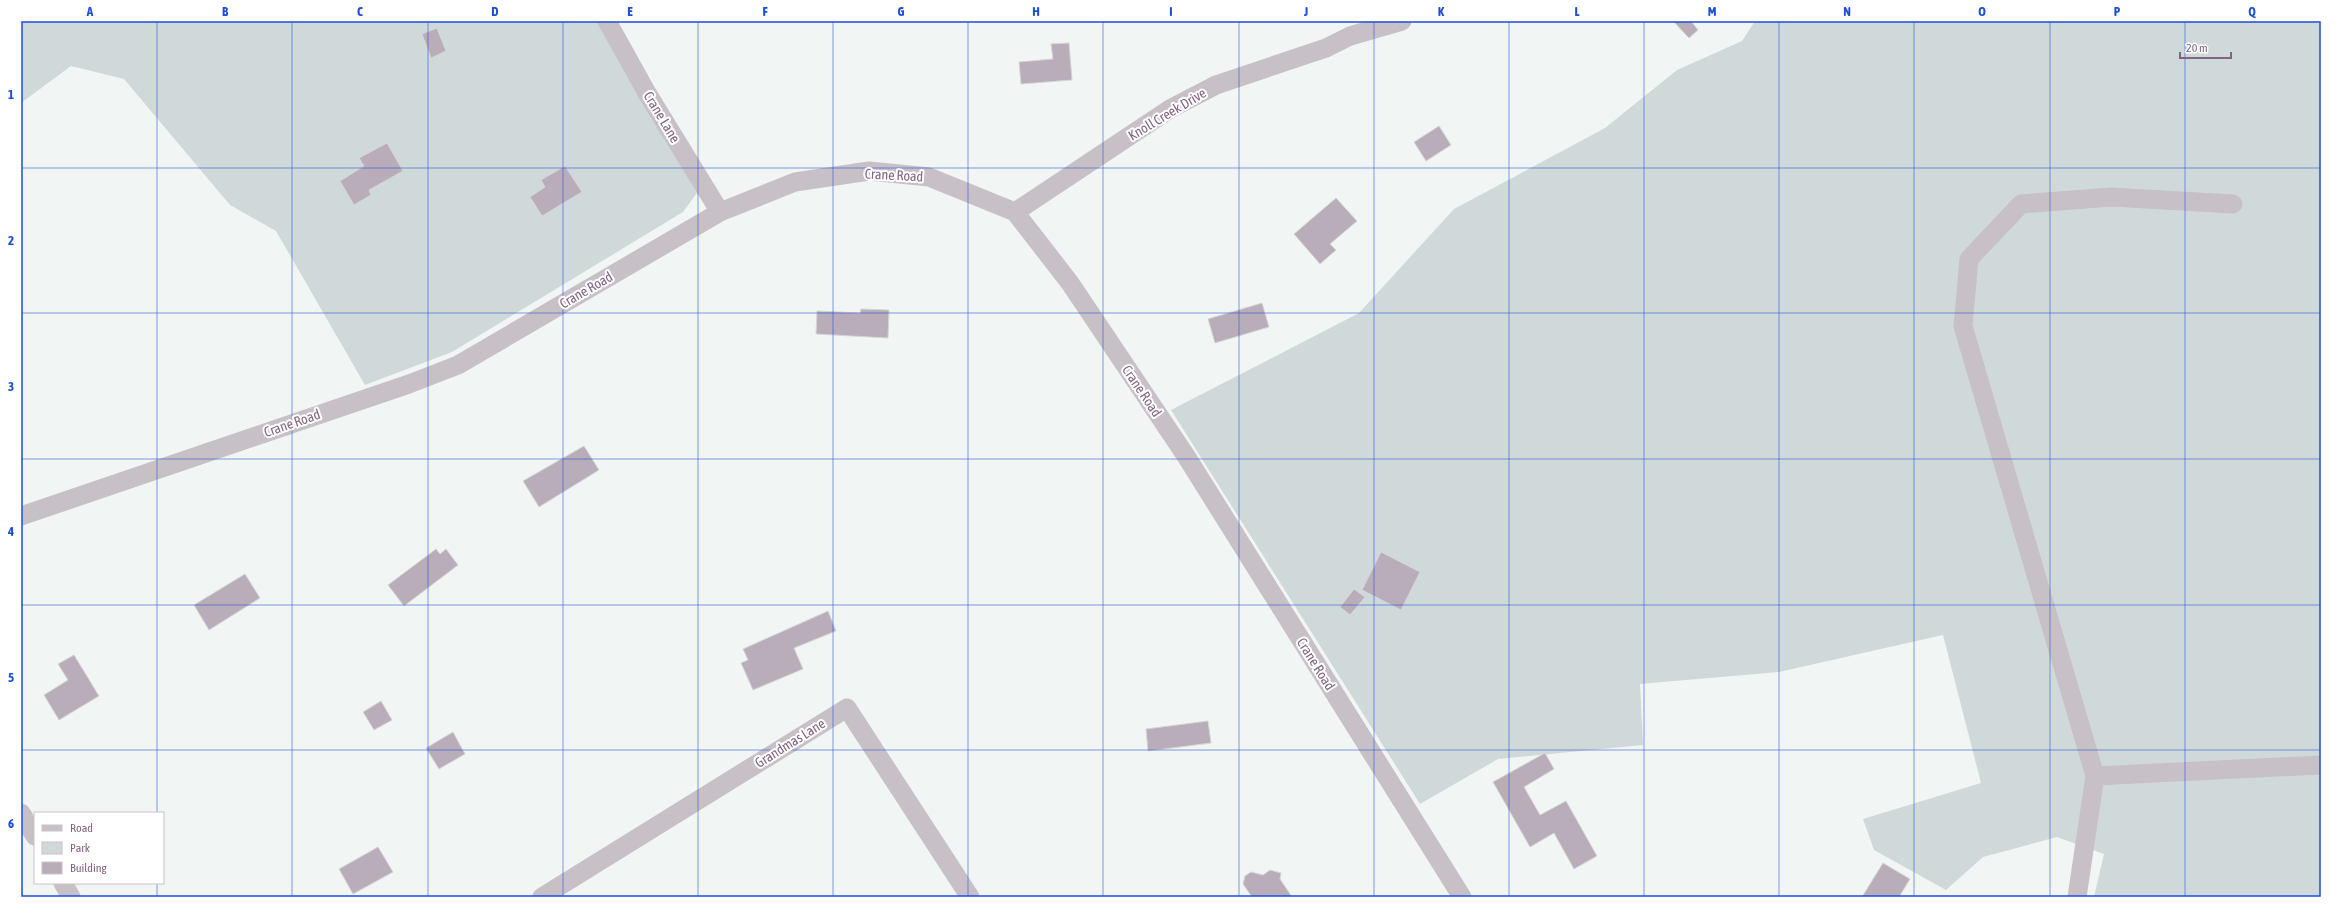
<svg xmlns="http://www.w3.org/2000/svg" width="2342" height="918" viewBox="0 0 2342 918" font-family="'Asap Condensed',sans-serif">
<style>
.green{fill:#d0d9da}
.building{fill:#b9adba;stroke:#d4d6d5}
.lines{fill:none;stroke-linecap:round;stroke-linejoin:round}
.street{stroke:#c7c0c7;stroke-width:19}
.grid{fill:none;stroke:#1d4ed8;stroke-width:1;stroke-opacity:0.55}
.labels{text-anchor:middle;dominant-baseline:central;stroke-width:4;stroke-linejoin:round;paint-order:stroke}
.street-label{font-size:14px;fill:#816482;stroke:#fff}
.neatline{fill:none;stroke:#1d4ed8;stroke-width:1.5}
.grid-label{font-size:13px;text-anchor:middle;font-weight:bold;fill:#1d4ed8}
</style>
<rect width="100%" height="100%" fill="#f1f5f3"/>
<path class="green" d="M 21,21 L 601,21 L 697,193 L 683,212 L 452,352 L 365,385 L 276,231 L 230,205 L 124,79 L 71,66 L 21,103 Z
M 1755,21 L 2321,21 L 2321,897 L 2094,897 L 2104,854 L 2057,837 L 1983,857 L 1946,890 L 1874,850 L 1863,819 L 1981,783 L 1943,635 L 1779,672 L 1640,684 L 1643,745 L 1498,759 L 1420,804 L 1171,410 L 1359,313 L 1454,209 L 1605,128 L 1677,70 L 1742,41 Z"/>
<path class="building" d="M 1673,21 L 1691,21 L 1698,30 L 1689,38 Z
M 437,28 L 446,51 L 431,58 L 422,34 Z
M 1069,43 L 1072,80 L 1021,84 L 1019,62 L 1053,59 L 1051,44 Z
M 1439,126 L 1451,145 L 1426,161 L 1414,142 Z
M 387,143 L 403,171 L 369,190 L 371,195 L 354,205 L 340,181 L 364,166 L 359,158 Z
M 565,166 L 582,192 L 542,216 L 530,197 L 545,187 L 541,180 Z
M 1336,198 L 1357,221 L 1330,244 L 1336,250 L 1320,264 L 1294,234 Z
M 1262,303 L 1269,327 L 1215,343 L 1208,319 Z
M 861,309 L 889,310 L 888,338 L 816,334 L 817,311 L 860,313 Z
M 584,446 L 599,470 L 539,507 L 523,481 Z
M 436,549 L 440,554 L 446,549 L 458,565 L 404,606 L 388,585 Z
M 1381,552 L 1420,572 L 1401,610 L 1362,590 Z
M 245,574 L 260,598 L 209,630 L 194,605 Z
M 1354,589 L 1365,597 L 1350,615 L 1340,607 Z
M 828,611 L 836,631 L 794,648 L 803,669 L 753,690 L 741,663 L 748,660 L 743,649 Z
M 74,655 L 99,696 L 59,720 L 44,695 L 68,680 L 58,664 Z
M 381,701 L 392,720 L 374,730 L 363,712 Z
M 1208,721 L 1211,743 L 1148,751 L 1146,729 Z
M 453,732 L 465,754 L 439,769 L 426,748 Z
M 1545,753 L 1554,769 L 1524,787 L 1540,815 L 1566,801 L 1597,856 L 1574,869 L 1554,833 L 1530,847 L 1493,782 Z
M 378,847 L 393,872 L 353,894 L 339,869 Z
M 1883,863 L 1910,879 L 1899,897 L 1862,897 Z
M 1270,870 L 1281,873 L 1280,879 L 1292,897 L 1252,897 L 1243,884 L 1245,876 L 1251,872 L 1263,875 Z"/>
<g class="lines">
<path class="street" d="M 607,21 L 647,93 L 720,212
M 1015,212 L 1170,109 L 1216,85 L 1326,48 L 1350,36 L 1402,21
M 21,516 L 409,384 L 458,365 L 720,212 L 795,182 L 869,171 L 929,177 L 1015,212 L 1070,283 L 1186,456 L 1462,897
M 2095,776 L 2321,765
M 21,813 L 35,836
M 63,883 L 71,897
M 542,897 L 847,708 L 970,897
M 2077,897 L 2095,776 L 1963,326 L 1969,259 L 2021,204 L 2111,197 L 2233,204"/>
</g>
<path class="grid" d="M 157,21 L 157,813M 292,21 L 292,897M 428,21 L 428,897M 563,21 L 563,897M 698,21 L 698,897M 833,21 L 833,897M 968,21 L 968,897M 1103,21 L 1103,897M 1239,21 L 1239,897M 1374,21 L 1374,897M 1509,21 L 1509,897M 1644,21 L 1644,897M 1779,21 L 1779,897M 1914,21 L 1914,897M 2050,21 L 2050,897M 2185,21 L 2185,897M 21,168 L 2321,168M 21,313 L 2321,313M 21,459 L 2321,459M 21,605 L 2321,605M 21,750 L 2321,750M 157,883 L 157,897"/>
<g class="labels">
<g class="street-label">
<text transform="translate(1167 114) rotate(-31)">Knoll Creek Drive</text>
<text transform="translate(662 117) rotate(59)">Crane Lane</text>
<text transform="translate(894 175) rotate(3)">Crane Road</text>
<text transform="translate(586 290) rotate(-30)">Crane Road</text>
<text transform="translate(1142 391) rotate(56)">Crane Road</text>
<text transform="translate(292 423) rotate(-19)">Crane Road</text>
<text transform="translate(1316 664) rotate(58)">Crane Road</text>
<text transform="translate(790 743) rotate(-32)">Grandmas Lane</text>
</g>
</g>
<rect width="2342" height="918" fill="none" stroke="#ffffff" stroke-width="44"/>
<rect x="34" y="812" width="130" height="72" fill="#ffffff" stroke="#cdc1cd"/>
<rect x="42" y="825" width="20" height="6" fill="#c7c0c7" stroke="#cdc1cd"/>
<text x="70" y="832" font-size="12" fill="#816482">Road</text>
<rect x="42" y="842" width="20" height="12" fill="#d0d9da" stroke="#cdc1cd"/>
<text x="70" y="852" font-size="12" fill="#816482">Park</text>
<rect x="42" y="862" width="20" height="12" fill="#b9adba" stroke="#cdc1cd"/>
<text x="70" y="872" font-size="12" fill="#816482">Building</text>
<path d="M2180 52v6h51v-6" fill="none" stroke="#816482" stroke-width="2"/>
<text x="2186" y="52" font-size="12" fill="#816482" stroke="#ffffff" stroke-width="3" paint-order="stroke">20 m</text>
<rect x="22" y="22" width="2298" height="874" class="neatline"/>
<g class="grid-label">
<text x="90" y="16">A</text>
<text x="225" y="16">B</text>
<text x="360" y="16">C</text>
<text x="495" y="16">D</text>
<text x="630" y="16">E</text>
<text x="765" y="16">F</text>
<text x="901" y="16">G</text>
<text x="1036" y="16">H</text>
<text x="1171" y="16">I</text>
<text x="1306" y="16">J</text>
<text x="1441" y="16">K</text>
<text x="1577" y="16">L</text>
<text x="1712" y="16">M</text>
<text x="1847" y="16">N</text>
<text x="1982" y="16">O</text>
<text x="2117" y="16">P</text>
<text x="2252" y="16">Q</text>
<text x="11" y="99">1</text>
<text x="11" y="245">2</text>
<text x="11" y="391">3</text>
<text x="11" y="536">4</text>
<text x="11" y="682">5</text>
<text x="11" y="828">6</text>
</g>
</svg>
